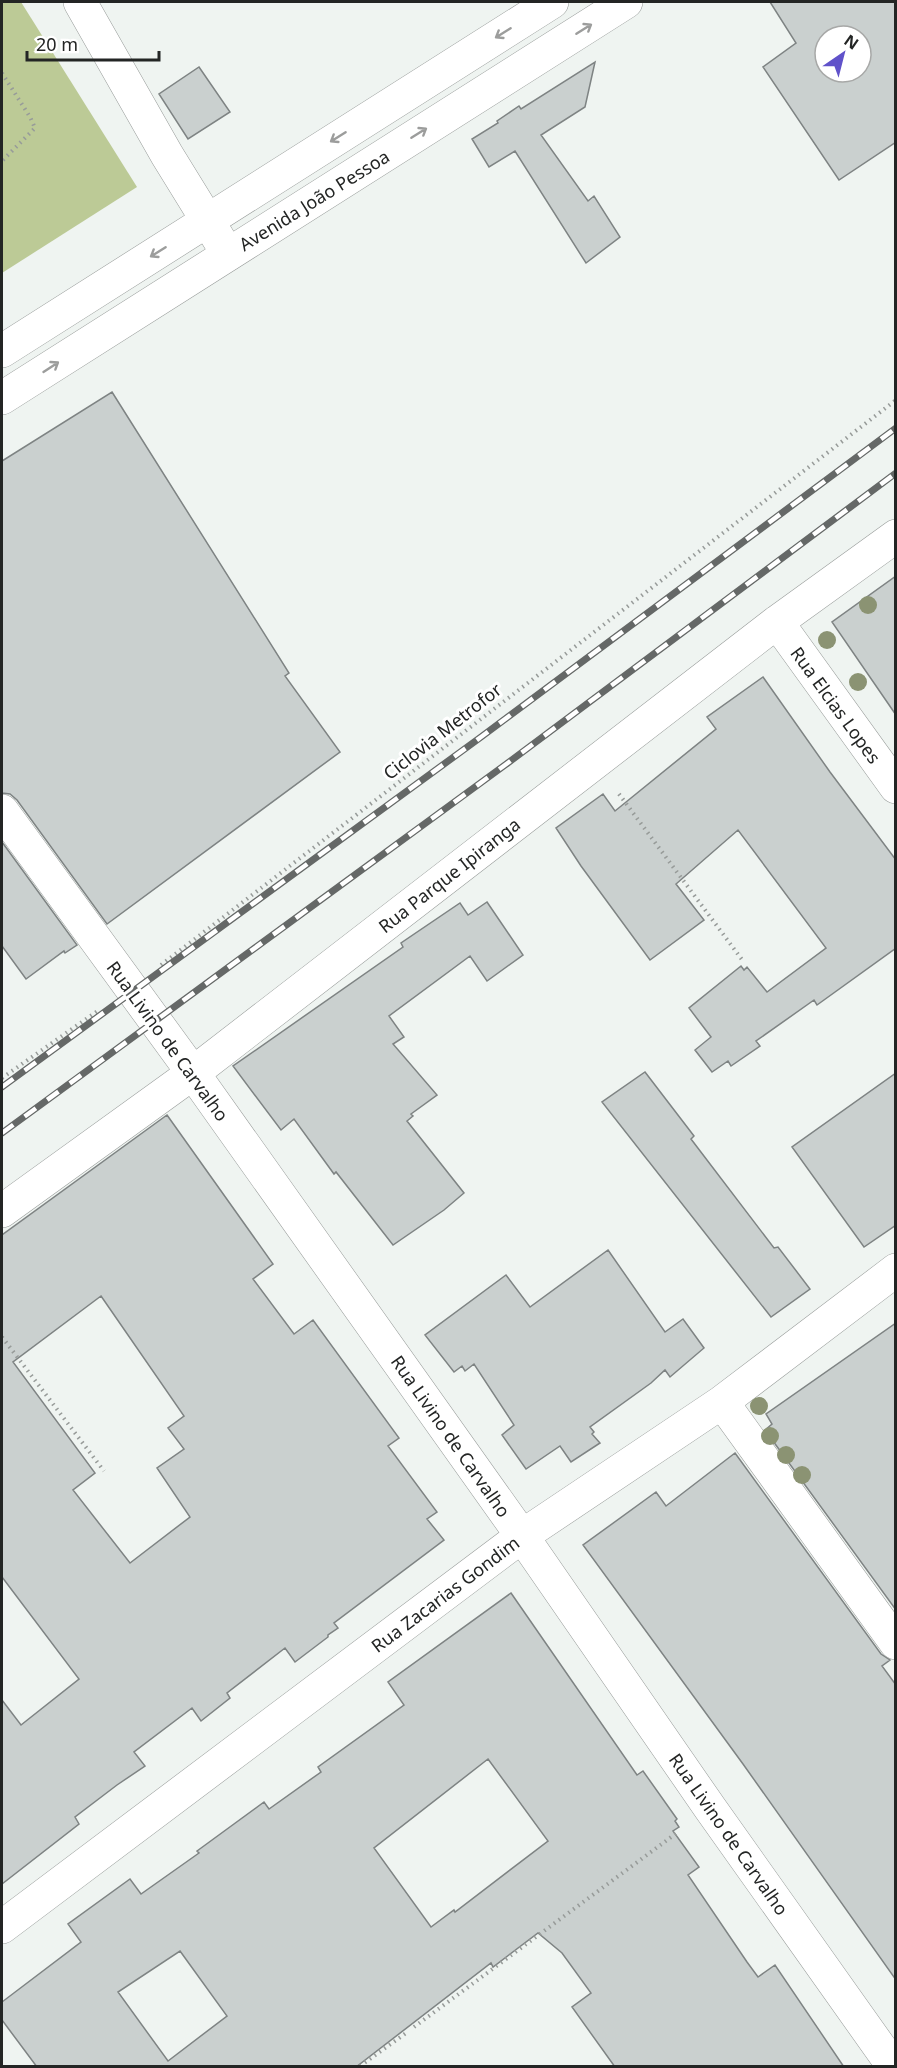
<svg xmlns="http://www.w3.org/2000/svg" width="897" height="2068" viewBox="0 0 897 2068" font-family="'Noto Sans',sans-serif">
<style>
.green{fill:#bcca96}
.building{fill:#cad0cf;stroke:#7e8383;stroke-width:1.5;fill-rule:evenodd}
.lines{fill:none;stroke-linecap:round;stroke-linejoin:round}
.minor-casing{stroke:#979b99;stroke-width:34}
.major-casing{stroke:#979b99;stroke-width:34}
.path{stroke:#979b99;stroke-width:4;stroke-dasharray:1.5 4.5;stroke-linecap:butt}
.minor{stroke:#fff;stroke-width:33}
.major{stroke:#fff;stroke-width:33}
.rail-casing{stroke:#656867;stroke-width:7}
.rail{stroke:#fff;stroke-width:4.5;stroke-dasharray:14;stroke-linecap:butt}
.tree{fill:#8b9373}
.oneway{stroke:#9c9d9c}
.labels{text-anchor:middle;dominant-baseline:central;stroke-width:6;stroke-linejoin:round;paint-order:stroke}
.street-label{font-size:18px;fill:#232524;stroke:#fff}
</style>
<rect width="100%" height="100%" fill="#eff4f1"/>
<path class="green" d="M 2,2 L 21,2 L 137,187 L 2,273 Z"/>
<path class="building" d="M 770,2 L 896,2 L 896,142 L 839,180 L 763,67 L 796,43 ZM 825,36 L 861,36 L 861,72 L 825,72 Z
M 595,62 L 585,107 L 541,135 L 588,201 L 594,196 L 620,237 L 586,263 L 515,151 L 489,167 L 472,139 L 498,123 L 497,121 L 519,106 L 521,109 Z
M 199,67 L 230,112 L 188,139 L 159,94 Z
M 112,392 L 289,673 L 285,676 L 340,752 L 107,924 L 17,800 L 10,794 L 2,793 L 2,461 Z
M 896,576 L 896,715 L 832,622 Z
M 763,677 L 830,772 L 896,860 L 896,948 L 817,1005 L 814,1000 L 756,1041 L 760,1046 L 731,1066 L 728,1061 L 712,1072 L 695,1050 L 711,1037 L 689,1008 L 741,966 L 744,970 L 747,967 L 767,992 L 826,948 L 738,830 L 676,884 L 704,920 L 650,960 L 581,866 L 556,828 L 603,794 L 615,811 L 716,729 L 707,717 Z
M 2,842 L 77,945 L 65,953 L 64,951 L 26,979 L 2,946 Z
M 487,902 L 523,955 L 487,981 L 470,956 L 389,1016 L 404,1037 L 393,1044 L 437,1095 L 411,1114 L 413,1116 L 407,1121 L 464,1193 L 444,1210 L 393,1245 L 336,1172 L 334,1174 L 294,1119 L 281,1130 L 233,1066 L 403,947 L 401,943 L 460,903 L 468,915 Z
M 645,1072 L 694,1136 L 691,1139 L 774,1248 L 778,1247 L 810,1289 L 771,1317 L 602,1102 Z
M 896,1073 L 896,1225 L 864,1247 L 792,1147 Z
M 167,1115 L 273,1264 L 253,1279 L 294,1334 L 313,1320 L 399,1438 L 388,1446 L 437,1512 L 427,1519 L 444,1540 L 334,1623 L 338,1628 L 328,1635 L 328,1637 L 295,1662 L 285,1648 L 227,1693 L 230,1698 L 201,1721 L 192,1708 L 134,1752 L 145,1766 L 117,1785 L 75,1817 L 79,1824 L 2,1884 L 2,1700 L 21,1725 L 79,1679 L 2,1577 L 2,1235 ZM 101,1296 L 184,1416 L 168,1428 L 184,1449 L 157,1468 L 190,1517 L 130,1563 L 73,1490 L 95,1473 L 13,1362 Z
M 608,1250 L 665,1332 L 683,1319 L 704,1348 L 670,1377 L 665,1370 L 651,1383 L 590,1427 L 594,1432 L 592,1434 L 600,1443 L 571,1462 L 560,1446 L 526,1469 L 502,1435 L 514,1425 L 474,1364 L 465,1371 L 462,1366 L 454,1372 L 425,1335 L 506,1275 L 530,1307 Z
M 896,1323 L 896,1610 L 765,1430 L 772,1424 L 766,1414 Z
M 735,1453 L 881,1654 L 890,1660 L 882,1666 L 896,1685 L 896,1980 L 743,1764 L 583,1545 L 656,1492 L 666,1506 Z
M 511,1593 L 637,1775 L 643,1771 L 677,1819 L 675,1821 L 679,1827 L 673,1831 L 699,1867 L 688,1875 L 747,1962 L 758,1977 L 775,1965 L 844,2067 L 615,2067 L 572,2007 L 591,1993 L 562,1953 L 538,1933 L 493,1967 L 491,1963 L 356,2067 L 37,2067 L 2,2020 L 2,2002 L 81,1942 L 68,1924 L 130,1879 L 141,1894 L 199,1853 L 197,1851 L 264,1802 L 269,1809 L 321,1772 L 318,1767 L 404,1705 L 388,1682 ZM 488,1759 L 548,1841 L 455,1912 L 454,1910 L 431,1927 L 374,1848 ZM 180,1951 L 227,2016 L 168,2061 L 118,1992 Z"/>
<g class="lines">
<defs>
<path id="minor" d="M 80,2 L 167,155 L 228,254
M 777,622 L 896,787
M 2,811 L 193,1073 L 522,1536 L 710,1808 L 893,2066
M 2,1211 L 193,1073 L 777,622 L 896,536
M 722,1402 L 896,1643
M 2,1927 L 522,1536 L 722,1402 L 896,1270"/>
<path id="major" d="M 2,351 L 552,2
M 2,398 L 626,2"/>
</defs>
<use href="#minor" class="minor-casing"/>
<use href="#major" class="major-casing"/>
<path class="path" d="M 2,73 L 30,117 L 35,128 L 2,161
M 619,794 L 743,961
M 161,965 L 896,400
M 2,1078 L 99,1010
M 2,1337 L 104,1471
M 414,2027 L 678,1832
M 360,2066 L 406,2033"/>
<use href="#minor" class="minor"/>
<use href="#major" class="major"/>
<defs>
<path id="rail" d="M 2,1087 L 481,737 L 896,428
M 2,1133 L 505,765 L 896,473"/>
</defs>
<use href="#rail" class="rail-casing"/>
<use href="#rail" class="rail"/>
</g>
<g class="tree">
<circle cx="868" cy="605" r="9"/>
<circle cx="827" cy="640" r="9"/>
<circle cx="858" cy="682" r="9"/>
<circle cx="759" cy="1406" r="9"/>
<circle cx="770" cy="1436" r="9"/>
<circle cx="786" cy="1455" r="9"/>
<circle cx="802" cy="1475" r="9"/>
</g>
<defs><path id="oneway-shaft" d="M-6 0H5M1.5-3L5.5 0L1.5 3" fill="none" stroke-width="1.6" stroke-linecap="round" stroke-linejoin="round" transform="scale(1.5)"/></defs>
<g class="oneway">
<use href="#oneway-shaft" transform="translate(584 29) rotate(-32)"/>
<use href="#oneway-shaft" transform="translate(503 33) rotate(148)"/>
<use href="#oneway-shaft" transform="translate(419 133) rotate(-32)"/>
<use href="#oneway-shaft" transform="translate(338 137) rotate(148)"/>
<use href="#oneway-shaft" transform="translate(158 252) rotate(148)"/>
<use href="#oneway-shaft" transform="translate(51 367) rotate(-33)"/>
</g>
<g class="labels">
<g class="street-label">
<text transform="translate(314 200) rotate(-32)">Avenida João Pessoa</text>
<text transform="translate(836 705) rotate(54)">Rua Elcias Lopes</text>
<text transform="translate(442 731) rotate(-38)">Ciclovia Metrofor</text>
<text transform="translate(449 875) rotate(-38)">Rua Parque Ipiranga</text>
<text transform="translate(168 1041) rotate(54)">Rua Livino de Carvalho</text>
<text transform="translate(451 1436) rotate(55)">Rua Livino de Carvalho</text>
<text transform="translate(445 1594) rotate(-37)">Rua Zacarias Gondim</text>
<text transform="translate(729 1834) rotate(55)">Rua Livino de Carvalho</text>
</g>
</g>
<rect width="897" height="2068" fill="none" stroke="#232524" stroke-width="6"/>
<g transform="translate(843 54) rotate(35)"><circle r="28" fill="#ffffff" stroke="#a7a8a7" stroke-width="1.5"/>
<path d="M0-4.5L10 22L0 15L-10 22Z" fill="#6052ca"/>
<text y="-9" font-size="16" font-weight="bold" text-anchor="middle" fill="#232524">N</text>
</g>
<path d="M27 51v9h132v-9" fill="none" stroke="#232524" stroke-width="3"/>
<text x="36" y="51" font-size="18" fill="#232524" stroke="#ffffff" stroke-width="4.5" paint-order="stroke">20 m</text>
</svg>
